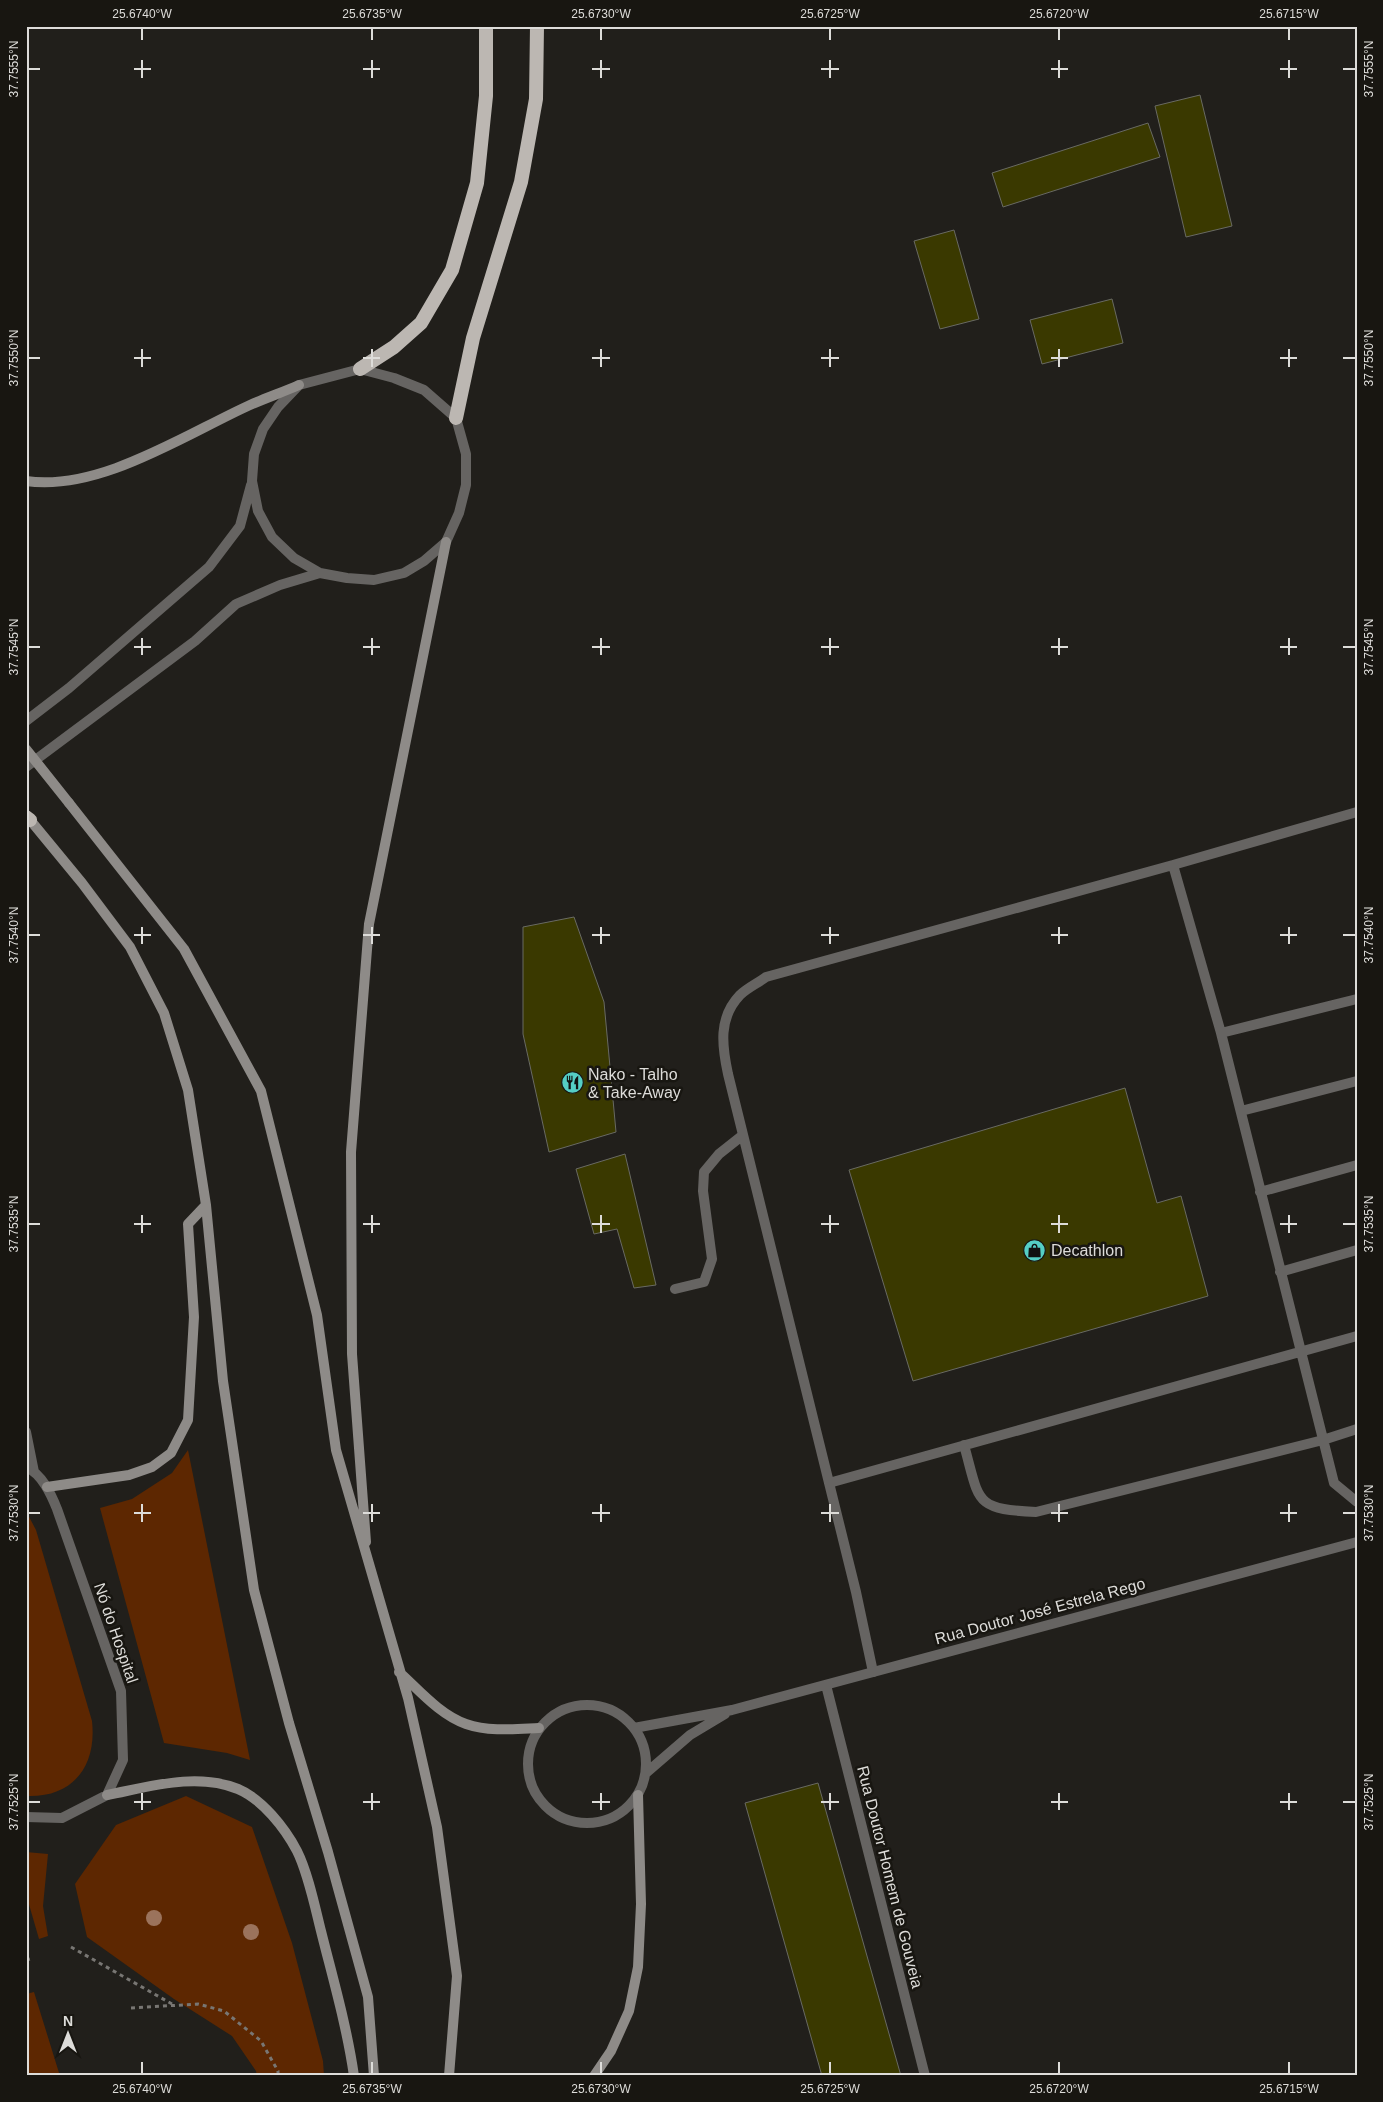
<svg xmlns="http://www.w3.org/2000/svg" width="1383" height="2102" viewBox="0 0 1383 2102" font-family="Arial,sans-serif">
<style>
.green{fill:#5d2701}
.building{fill:#3a3900;stroke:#696a63}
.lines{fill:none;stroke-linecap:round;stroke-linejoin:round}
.path{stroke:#787673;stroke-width:3;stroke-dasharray:4 4;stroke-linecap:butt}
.service{stroke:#666462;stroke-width:10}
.minor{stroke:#666462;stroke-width:10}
.tertiary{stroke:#666462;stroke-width:10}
.secondary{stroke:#8e8b88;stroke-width:10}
.trunk{stroke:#bcb7b2;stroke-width:14}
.secondary-bridge{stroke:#8e8b88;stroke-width:10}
.tree{fill:#9b735c}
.ticks{fill:none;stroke:#dddcd9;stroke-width:2}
.labels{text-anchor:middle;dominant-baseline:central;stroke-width:5;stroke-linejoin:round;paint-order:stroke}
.poi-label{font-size:16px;fill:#dddcd9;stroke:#181611;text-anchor:start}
.street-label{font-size:16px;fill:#dddcd9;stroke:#181611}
.neatline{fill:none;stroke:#dddcd9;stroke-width:2}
.ticks-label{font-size:12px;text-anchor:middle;fill:#dddcd9}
</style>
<rect width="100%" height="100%" fill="#211f1b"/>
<path class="green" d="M 188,1450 L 250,1760 L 227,1753 L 164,1743 L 100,1508 L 132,1499 L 172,1473 Z
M 26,1511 L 36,1530 L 92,1721 C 97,1766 73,1798 26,1796 Z
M 186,1796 L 252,1827 L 292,1943 L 323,2061 L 324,2076 L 257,2076 L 256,2071 L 232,2036 L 174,1999 L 87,1937 L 75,1884 L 116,1825 Z
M 26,1852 L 48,1854 L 43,1906 L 48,1936 L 39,1939 L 26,1894 Z
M 34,1992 L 60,2076 L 26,2076 L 26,1994 Z"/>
<path class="building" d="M 1200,95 L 1232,226 L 1186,237 L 1155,106 Z
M 1148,123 L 1160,157 L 1003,207 L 992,173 Z
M 954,230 L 979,319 L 940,329 L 914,241 Z
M 1112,299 L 1123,343 L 1042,364 L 1030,320 Z
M 574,917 L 604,1002 L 616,1132 L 549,1152 L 523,1034 L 523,927 Z
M 1125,1088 L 1157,1203 L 1181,1196 L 1208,1296 L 913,1381 L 849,1170 Z
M 625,1154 L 656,1285 L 634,1288 L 617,1229 L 594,1234 L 576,1169 Z
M 818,1783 L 901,2076 L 822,2076 L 745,1803 Z"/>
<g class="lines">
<path class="path" d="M 71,1947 L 172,2004
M 26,1960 L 30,1959
M 131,2008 L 198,2004 L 224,2011 L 261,2041 L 278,2071 L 278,2076"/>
<path class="service" d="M 1173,865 L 1221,1033 L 1334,1483 L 1357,1502
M 1221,1033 L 1357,999
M 1241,1111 L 1357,1081
M 1260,1192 L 1357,1165
M 1280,1272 L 1357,1250
M 675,1289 L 704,1282 L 712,1259 L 703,1191 L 704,1172 L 719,1154 L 743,1135
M 964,1445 C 980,1502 973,1509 1036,1512 L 1323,1440 L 1357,1429
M 829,1483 L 1357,1336
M 873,1672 L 856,1592 L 728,1074 C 722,1046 718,1018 740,995 C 747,988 758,983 766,977 L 1173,865 L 1357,812"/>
<path class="minor" d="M 826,1685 L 925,2076
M528 1764a59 59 0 1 1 118 0a59 59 0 1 1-118 0Z
M 634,1728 L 732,1710 L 1357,1542
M 646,1773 L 690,1735 L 725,1714"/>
<path class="tertiary" d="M 360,369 L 394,378 L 424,390 L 456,418 L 466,454 L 466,485 L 459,513 L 446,542 L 424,561 L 404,573 L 374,580 L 347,578 L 320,573 L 294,558 L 272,537 L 258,511 L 252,481 L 254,454 L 263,429 L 278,407 L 299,385 Z
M 26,721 L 69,688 L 209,567 L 240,526 L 251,485
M 26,767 L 195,641 L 236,604 L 280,585 L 320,573
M 26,1432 L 34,1472
M 26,1467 C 42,1474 51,1494 57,1509 L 121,1691 L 123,1760 L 107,1795 L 62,1818 L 26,1817"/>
<path class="secondary" d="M 26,481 C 99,492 186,434 250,405 C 266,398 283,392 299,385
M 69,803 L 184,949 L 261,1091 L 317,1315 L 336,1450 L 408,1698 L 437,1827 L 457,1976 L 449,2076
M 26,815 L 82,883 L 130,947 L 164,1013 L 188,1090 L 206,1205 L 223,1381 L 254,1590 L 289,1723 L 328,1852 L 368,1997 L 374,2076
M 47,1487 L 129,1475 L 152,1467 L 171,1453 L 188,1420 L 194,1317 L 188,1224 L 206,1205
M 366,1542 L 352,1354 L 351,1152 L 369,924 L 446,542
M 399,1672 C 419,1690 440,1715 466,1724 C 489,1732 516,1729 539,1728
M 107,1795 C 149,1787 196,1772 238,1789 C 262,1799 285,1828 297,1851 C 308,1873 315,1907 321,1931 C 333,1979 347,2027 354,2076
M 594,2076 L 611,2051 L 629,2011 L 638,1967 L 641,1904 L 638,1795"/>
<path class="trunk" d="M 360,369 L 394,347 L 421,323 L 452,270 L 477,183 L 486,96 L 486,26
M 456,418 L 473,338 L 521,182 L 536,99 L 537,26
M 26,817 L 30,820"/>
<path class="secondary-bridge" d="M 26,749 L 69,803"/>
</g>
<g class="tree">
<circle cx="154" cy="1918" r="8"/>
<circle cx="251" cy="1932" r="8"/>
</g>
<path class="ticks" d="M 142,28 L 142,40M 372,28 L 372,40M 601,28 L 601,40M 830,28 L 830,40M 1059,28 L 1059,40M 1289,28 L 1289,40M 142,60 L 142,78M 372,60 L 372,78M 601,60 L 601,78M 830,60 L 830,78M 1059,60 L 1059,78M 1289,60 L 1289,78M 28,69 L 40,69M 134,69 L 151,69M 363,69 L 380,69M 592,69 L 610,69M 821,69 L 839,69M 1051,69 L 1068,69M 1280,69 L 1297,69M 1343,69 L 1356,69M 142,349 L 142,367M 372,349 L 372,367M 601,349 L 601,367M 830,349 L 830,367M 1059,349 L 1059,367M 1289,349 L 1289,367M 28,358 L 40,358M 134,358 L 151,358M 363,358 L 380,358M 592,358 L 610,358M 821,358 L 839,358M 1051,358 L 1068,358M 1280,358 L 1297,358M 1343,358 L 1356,358M 142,638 L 142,655M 372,638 L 372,655M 601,638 L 601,655M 830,638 L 830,655M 1059,638 L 1059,655M 1289,638 L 1289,655M 28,647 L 40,647M 134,647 L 151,647M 363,647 L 380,647M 592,647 L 610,647M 821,647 L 839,647M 1051,647 L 1068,647M 1280,647 L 1297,647M 1343,647 L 1356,647M 142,927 L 142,944M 372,927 L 372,944M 601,927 L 601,944M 830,927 L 830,944M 1059,927 L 1059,944M 1289,927 L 1289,944M 28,935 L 40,935M 134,935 L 151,935M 363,935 L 380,935M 592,935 L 610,935M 821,935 L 839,935M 1051,935 L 1068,935M 1280,935 L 1297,935M 1343,935 L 1356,935M 142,1215 L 142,1233M 372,1215 L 372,1233M 601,1215 L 601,1233M 830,1215 L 830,1233M 1059,1215 L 1059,1233M 1289,1215 L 1289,1233M 28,1224 L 40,1224M 134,1224 L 151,1224M 363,1224 L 380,1224M 592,1224 L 610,1224M 821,1224 L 839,1224M 1051,1224 L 1068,1224M 1280,1224 L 1297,1224M 1343,1224 L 1356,1224M 142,1504 L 142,1522M 372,1504 L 372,1522M 601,1504 L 601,1522M 830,1504 L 830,1522M 1059,1504 L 1059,1522M 1289,1504 L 1289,1522M 28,1513 L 40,1513M 134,1513 L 151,1513M 363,1513 L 380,1513M 592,1513 L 610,1513M 821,1513 L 839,1513M 1051,1513 L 1068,1513M 1280,1513 L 1297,1513M 1343,1513 L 1356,1513M 142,1793 L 142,1810M 372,1793 L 372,1810M 601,1793 L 601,1810M 830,1793 L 830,1810M 1059,1793 L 1059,1810M 1289,1793 L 1289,1810M 28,1802 L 40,1802M 134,1802 L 151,1802M 363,1802 L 380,1802M 592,1802 L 610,1802M 821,1802 L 839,1802M 1051,1802 L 1068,1802M 1280,1802 L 1297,1802M 1343,1802 L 1356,1802M 142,2062 L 142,2074M 372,2062 L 372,2074M 601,2062 L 601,2074M 830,2062 L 830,2074M 1059,2062 L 1059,2074M 1289,2062 L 1289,2074"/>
<defs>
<symbol id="restaurant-disc" viewBox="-11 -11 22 22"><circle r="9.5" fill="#55cec5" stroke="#181611"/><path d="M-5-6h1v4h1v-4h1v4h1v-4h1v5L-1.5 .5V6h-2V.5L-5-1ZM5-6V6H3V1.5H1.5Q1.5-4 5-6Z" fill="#111"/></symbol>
<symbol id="shop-disc" viewBox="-11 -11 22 22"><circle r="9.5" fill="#55cec5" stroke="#181611"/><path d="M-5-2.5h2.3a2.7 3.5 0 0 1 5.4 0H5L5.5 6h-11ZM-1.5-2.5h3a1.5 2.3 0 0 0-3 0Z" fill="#111"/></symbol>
</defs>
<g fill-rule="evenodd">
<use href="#restaurant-disc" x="560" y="1070" width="25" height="25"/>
<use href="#shop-disc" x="1022" y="1238" width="25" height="25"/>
</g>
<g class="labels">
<g class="poi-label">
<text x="588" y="1074">Nako - Talho<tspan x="588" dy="18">&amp; Take-Away</tspan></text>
<text x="1051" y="1250">Decathlon</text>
</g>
<g class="street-label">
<text transform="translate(1040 1611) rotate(-15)">Rua Doutor José Estrela Rego</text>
<text transform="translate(116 1633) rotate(71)">Nó do Hospital</text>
<text transform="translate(890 1877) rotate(76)">Rua Doutor Homem de Gouveia</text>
</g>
</g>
<rect width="1383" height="2102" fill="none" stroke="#181611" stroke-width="55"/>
<g transform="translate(68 2034)" stroke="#181611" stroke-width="4" paint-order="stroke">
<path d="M0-4L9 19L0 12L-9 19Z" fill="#dddcd9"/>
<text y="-8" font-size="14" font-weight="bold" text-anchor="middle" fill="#dddcd9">N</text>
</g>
<rect x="28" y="28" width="1328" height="2046" class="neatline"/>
<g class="ticks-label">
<text x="142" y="18">25.6740°W</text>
<text x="372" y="18">25.6735°W</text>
<text x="601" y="18">25.6730°W</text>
<text x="830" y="18">25.6725°W</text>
<text x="1059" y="18">25.6720°W</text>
<text x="1289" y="18">25.6715°W</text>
<text transform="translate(14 69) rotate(-90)" y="4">37.7555°N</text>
<text transform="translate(1369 69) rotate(-90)" y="4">37.7555°N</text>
<text transform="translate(14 358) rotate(-90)" y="4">37.7550°N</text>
<text transform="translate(1369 358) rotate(-90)" y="4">37.7550°N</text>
<text transform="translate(14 647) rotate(-90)" y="4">37.7545°N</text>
<text transform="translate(1369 647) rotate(-90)" y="4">37.7545°N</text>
<text transform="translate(14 935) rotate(-90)" y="4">37.7540°N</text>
<text transform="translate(1369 935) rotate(-90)" y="4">37.7540°N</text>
<text transform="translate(14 1224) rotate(-90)" y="4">37.7535°N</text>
<text transform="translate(1369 1224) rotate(-90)" y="4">37.7535°N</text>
<text transform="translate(14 1513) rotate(-90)" y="4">37.7530°N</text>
<text transform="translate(1369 1513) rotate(-90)" y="4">37.7530°N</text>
<text transform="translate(14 1802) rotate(-90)" y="4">37.7525°N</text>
<text transform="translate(1369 1802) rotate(-90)" y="4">37.7525°N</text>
<text x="142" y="2093">25.6740°W</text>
<text x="372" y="2093">25.6735°W</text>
<text x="601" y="2093">25.6730°W</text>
<text x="830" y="2093">25.6725°W</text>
<text x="1059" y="2093">25.6720°W</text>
<text x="1289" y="2093">25.6715°W</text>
</g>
</svg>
